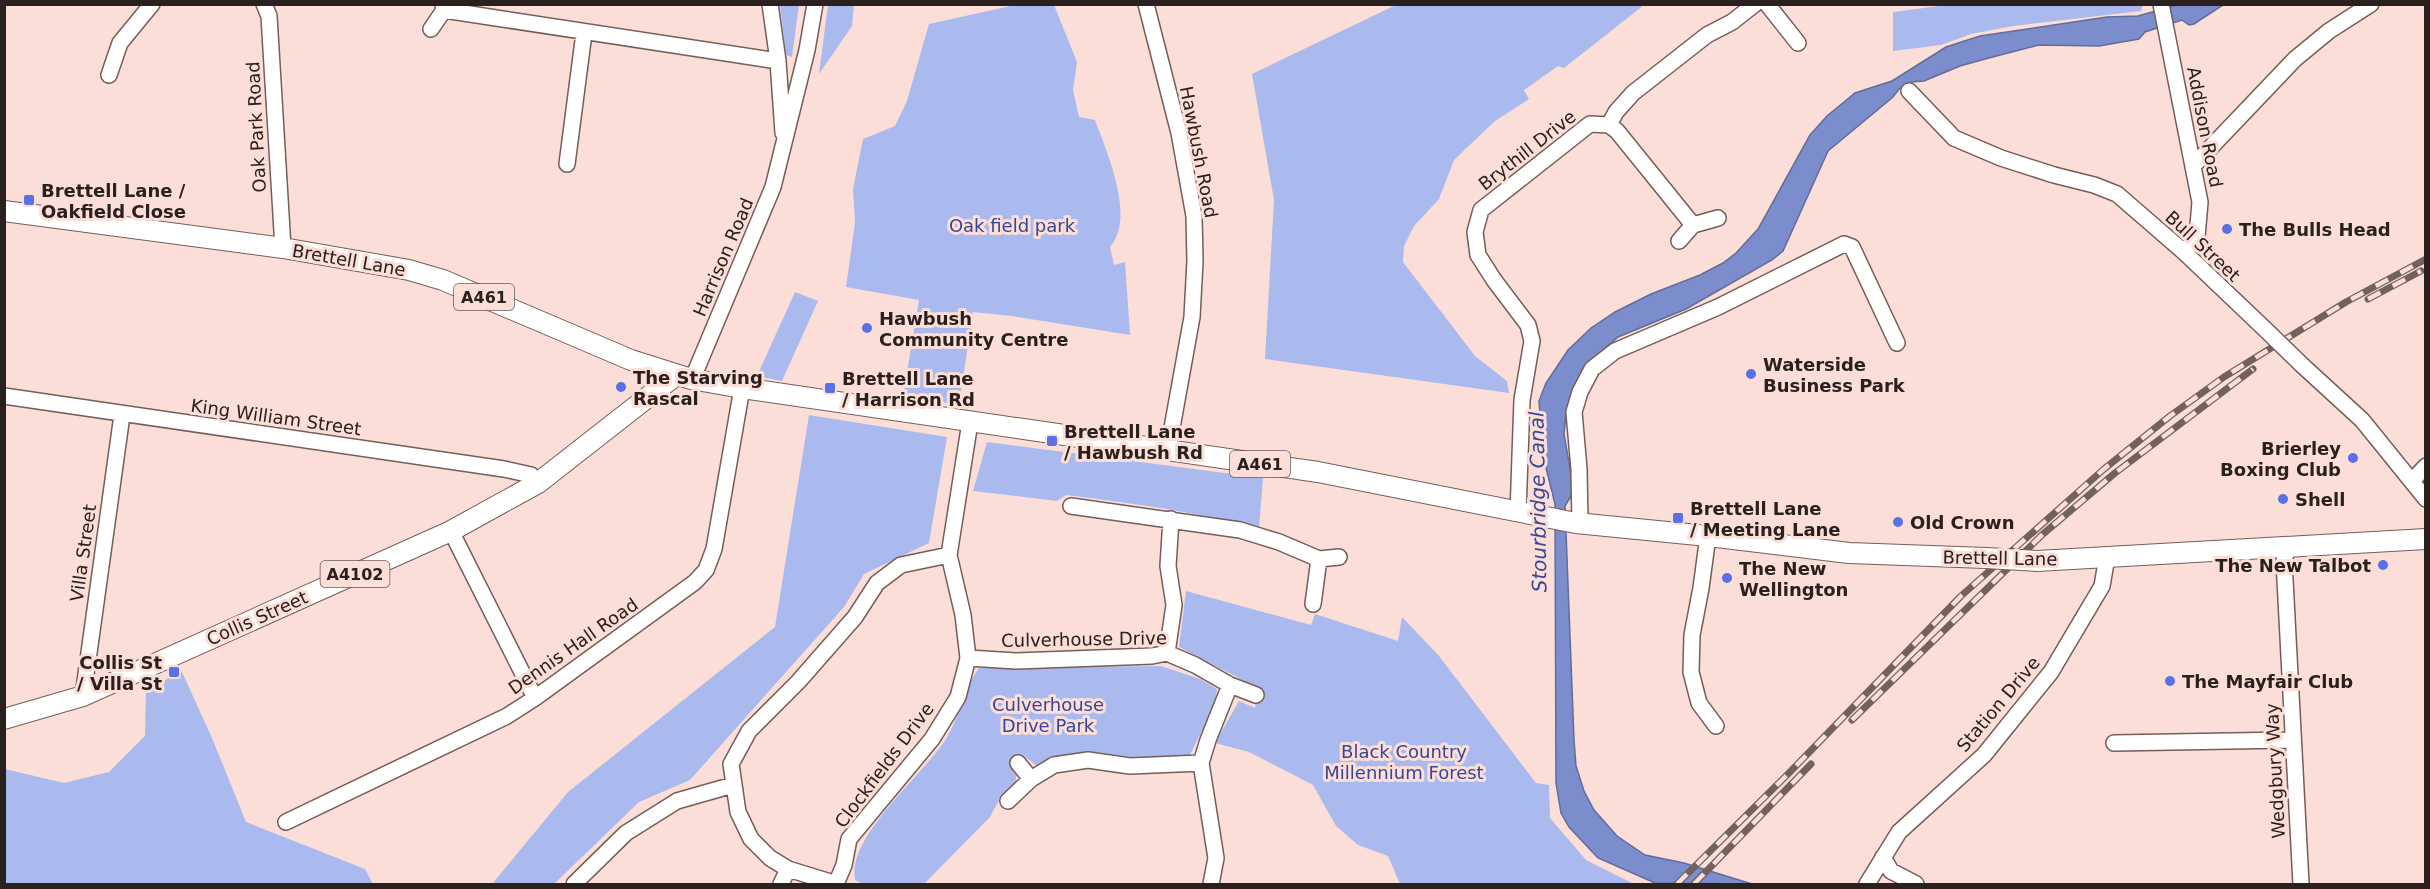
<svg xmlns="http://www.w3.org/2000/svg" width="2430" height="889" viewBox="0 0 2430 889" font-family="'DejaVu Sans',sans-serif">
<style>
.green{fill:#aabaee}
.water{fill:#7b8dcd;stroke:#636c98;stroke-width:1.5}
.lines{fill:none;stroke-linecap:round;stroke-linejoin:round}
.minor-casing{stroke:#755d58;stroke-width:18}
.major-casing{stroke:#755d58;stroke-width:22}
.minor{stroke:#fff;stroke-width:15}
.major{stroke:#fff;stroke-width:20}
.rail-casing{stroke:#72625e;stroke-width:7}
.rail{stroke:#fbded8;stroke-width:4.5;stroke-dasharray:14;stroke-linecap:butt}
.minor-bridge-casing{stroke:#755d58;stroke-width:18;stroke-linecap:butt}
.major-bridge-casing{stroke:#755d58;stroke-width:22;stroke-linecap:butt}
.minor-bridge{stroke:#fff;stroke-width:15}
.major-bridge{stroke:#fff;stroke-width:20}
.poi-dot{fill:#5970e7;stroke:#fbded8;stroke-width:2}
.labels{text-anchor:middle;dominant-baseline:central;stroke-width:6;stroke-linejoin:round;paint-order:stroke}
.shield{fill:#fbded8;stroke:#695955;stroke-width:1.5}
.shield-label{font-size:16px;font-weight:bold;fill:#2a201d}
.street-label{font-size:18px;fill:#2a201d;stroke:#fbded8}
.poi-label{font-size:18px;font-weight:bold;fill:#2a201d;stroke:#fbded8;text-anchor:start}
.park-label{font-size:18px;fill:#374693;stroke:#fbded8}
.water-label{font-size:20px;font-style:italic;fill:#374693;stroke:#fbded8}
</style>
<rect width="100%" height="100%" fill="#fbded8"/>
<path class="green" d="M 1398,4 L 1644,5 L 1564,68 L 1558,66 L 1524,90 L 1529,99 L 1495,121 L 1454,160 L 1439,199 L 1414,226 L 1404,246 L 1403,262 L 1475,356 L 1507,381 L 1509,393 L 1265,359 L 1274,200 L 1252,74 Z
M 1954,4 L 2143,4 L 2143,5 L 2141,11 L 2013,26 L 1971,34 L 1941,45 L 1893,51 L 1893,12 Z
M 780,5 L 799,5 L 792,57 L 786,55 Z
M 828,5 L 854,5 L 852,26 L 819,74 Z
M 1015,5 L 1054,5 L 1077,62 L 1073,90 L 1079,117 L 1095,120 C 1107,153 1136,217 1110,247 L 1114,265 L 1125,262 L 1130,335 L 1012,316 L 973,312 L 959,405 L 903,396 L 919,300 L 846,287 L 855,223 L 853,189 L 863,139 L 895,126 L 907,101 L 929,24 Z
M 795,292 L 818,301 L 782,381 L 757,376 Z
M 809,415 L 947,437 L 929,543 L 864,574 L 844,607 L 690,780 L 639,802 L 554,884 L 492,884 L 568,792 L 775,627 Z
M 987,442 L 1263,478 L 1259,528 C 1196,512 1131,503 1066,495 L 1057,501 L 973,491 Z
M 1186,591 L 1311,625 L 1315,614 L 1398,641 L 1402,617 L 1439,656 L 1536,783 L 1549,785 L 1550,818 L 1586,860 L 1634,884 L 1400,884 L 1388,856 L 1358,845 L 1336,826 L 1313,785 L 1249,752 L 1215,743 L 1239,701 L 1255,708 L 1258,688 L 1179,647 Z
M 1161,666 L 1200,679 L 1217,689 L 1215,704 L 1189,757 L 1159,761 L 1088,751 L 1038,767 L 1024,756 L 1018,763 L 1015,786 L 999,800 L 990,817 L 924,884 L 863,884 L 855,880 C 846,837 923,775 946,739 C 960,717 963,689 979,668 Z
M 182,672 L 212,738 L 246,822 L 365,869 L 373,884 L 5,884 L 5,769 L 64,783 L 109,772 L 145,736 L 146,689 Z"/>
<path class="water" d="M 2177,5 L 2223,5 L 2194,24 L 2189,25 L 2182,20 L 2145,32 L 2139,39 L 2099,46 L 2039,45 L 1985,59 L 1960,66 L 1924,81 L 1911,82 L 1899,89 L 1893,97 L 1828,151 L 1783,251 L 1772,260 L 1686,309 L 1618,337 L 1601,352 L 1582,376 L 1571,395 L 1566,414 L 1564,434 L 1573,486 L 1573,493 L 1565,506 L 1574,740 L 1576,766 L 1584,791 L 1594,810 L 1617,836 L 1645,855 L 1684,863 L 1752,884 L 1655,883 L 1598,858 L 1569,827 L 1561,813 L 1556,783 L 1555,504 L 1543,456 L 1539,401 L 1546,383 L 1568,350 L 1591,328 L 1615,312 L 1651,294 L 1700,275 L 1723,263 L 1736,253 L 1758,229 L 1810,135 L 1827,116 L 1855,93 L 1892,81 L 1946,47 L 1980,36 L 2107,17 L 2138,16 Z"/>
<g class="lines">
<defs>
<path id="minor" d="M 264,4 L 269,16 L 283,248
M 770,4 L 778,61 L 783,133
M 1146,4 L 1179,133 L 1194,216 L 1195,261 L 1192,317 L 1168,450
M 1767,4 L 1798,43
M 2161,4 L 2200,202 L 2197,237 L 2184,252
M 444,10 L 778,61
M 431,29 L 444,10 L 443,4
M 109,75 L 120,43 L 152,4
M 1909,91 L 1954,138 L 2001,158 L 2054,175 L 2094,185 L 2117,194 L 2184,252 L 2268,332
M 1609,125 L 1616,112 L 1633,93 L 1707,35 L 1732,22 L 1755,4
M 567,164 L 584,33
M 2193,166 L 2295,59 L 2329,31 L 2371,4
M 1679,241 L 1693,225 L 1718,218
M 2303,366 L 2362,420 L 2426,499
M 691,379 L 697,368 L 773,187 L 807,50 L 815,4
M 4,396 L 504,469 L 531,475 L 538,483
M 2412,481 L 2426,466
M 1071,506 L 1240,530 L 1279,542 L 1319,559 L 1339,557
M 1518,513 L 1522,400 L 1532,341 L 1528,325 L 1494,280 L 1478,255 L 1475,232 L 1481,210 L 1590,124 L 1609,125 L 1617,131 L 1693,225
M 1580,523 L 1579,469 L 1574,412 L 1580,392 L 1592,369 L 1615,351 L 1718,307 L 1844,244 L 1852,247 L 1897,343
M 451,531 L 535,698
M 1708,536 L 1701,588 L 1692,635 L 1691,672 L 1699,703 L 1716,726
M 2288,547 L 2284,561 L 2301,884
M 1313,604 L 1319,559
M 1167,653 L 1174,605 L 1168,566 L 1171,519
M 968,658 L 1016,661 L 1152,656 L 1167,653 L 1195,665 L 1230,685 L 1256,695
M 83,696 L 122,415
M 2114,743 L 2293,740
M 1018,763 L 1031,779
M 1008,801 L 1031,779 L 1054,765 L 1088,760 L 1130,766 L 1201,763
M 286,822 L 507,716 L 535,698 L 695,582 L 706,570 L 714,549 L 742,388
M 1883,857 L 1891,871 L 1916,884
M 574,884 L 626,833 L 677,801 L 733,785
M 781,884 L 788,869
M 836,884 L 844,865 L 849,839 L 932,739 L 958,697 L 968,658 L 963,615 L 949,555 L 970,422
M 837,884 L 788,869 L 770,858 L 751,839 L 738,812 L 731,764 L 749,731 L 798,682 L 855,617 L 877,583 L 901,565 L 949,555
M 1211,884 L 1216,858 L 1201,763 L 1208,740 L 1230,685
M 1867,884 L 1899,832 L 1984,755 L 2051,672 L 2102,586 L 2107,557"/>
<path id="major" d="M 4,211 L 283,248 L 409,270 L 443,280 L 631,360 L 691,379 L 742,388 L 1318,472 L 1576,523 L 1708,536 L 1849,553 L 1986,558
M 2037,561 L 2426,539
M 4,719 L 83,696 L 451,531 L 538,483 L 676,375"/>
</defs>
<use href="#minor" class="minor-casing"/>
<use href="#major" class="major-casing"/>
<use href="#minor" class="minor"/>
<use href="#major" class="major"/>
<defs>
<path id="rail" d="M 2368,299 L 2421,271
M 1852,720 L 2043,534 L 2115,473 L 2253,369
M 1677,884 L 1790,772 L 1961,596 L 2104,469 L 2170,416 L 2224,377 L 2346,302 L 2426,259
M 1694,884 L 1811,764"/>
</defs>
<use href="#rail" class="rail-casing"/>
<use href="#rail" class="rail"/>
<defs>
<path id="minor-bridge" d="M 2268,332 L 2303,366"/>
<path id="major-bridge" d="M 1986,558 L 2037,561"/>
</defs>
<use href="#minor-bridge" class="minor-bridge-casing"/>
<use href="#major-bridge" class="major-bridge-casing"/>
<use href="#minor-bridge" class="minor-bridge"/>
<use href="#major-bridge" class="major-bridge"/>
</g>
<g class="poi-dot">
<rect x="23" y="194" width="12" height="12" rx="3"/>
<circle cx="2227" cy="229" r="6"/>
<circle cx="867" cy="328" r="6"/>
<circle cx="1751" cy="374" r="6"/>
<circle cx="621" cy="387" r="6"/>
<rect x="824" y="382" width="12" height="12" rx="3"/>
<rect x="1046" y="435" width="12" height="12" rx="3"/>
<circle cx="2353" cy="458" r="6"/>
<circle cx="2283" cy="499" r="6"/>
<rect x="1672" y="512" width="12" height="12" rx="3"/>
<circle cx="1898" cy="522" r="6"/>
<circle cx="2383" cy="565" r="6"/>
<circle cx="1727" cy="578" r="6"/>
<rect x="168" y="666" width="12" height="12" rx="3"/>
<circle cx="2170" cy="681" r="6"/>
</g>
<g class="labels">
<g class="shield">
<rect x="454" y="284" width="60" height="26" rx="4.5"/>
<rect x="1230" y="451" width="60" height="26" rx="4.5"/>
<rect x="320.5" y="561" width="69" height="26" rx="4.5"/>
</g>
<g class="shield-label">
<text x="484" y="297">A461</text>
<text x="1260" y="464">A461</text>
<text x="355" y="574">A4102</text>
</g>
<g class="street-label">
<text transform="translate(256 127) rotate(-93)">Oak Park Road</text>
<text transform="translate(2205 127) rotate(79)">Addison Road</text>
<text transform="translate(1527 150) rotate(-38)">Brythill Drive</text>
<text transform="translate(1199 152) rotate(79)">Hawbush Road</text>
<text transform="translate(2203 246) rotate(43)">Bull Street</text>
<text transform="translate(723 257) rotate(-67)">Harrison Road</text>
<text transform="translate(349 260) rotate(10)">Brettell Lane</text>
<text transform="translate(276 417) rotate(8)">King William Street</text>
<text transform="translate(83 553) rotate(-82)">Villa Street</text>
<text transform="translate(2000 558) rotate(1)">Brettell Lane</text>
<text transform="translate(257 618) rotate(-24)">Collis Street</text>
<text transform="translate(1084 639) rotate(-1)">Culverhouse Drive</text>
<text transform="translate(573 646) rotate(-35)">Dennis Hall Road</text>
<text transform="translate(1998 704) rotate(-50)">Station Drive</text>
<text transform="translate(884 765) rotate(-53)">Clockfields Drive</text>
<text transform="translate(2275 771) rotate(-93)">Wedgbury Way</text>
</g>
<g class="poi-label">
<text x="41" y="190">Brettell Lane /<tspan x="41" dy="21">Oakfield Close</tspan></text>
<text x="2239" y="229">The Bulls Head</text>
<text x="879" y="318">Hawbush<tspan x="879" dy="21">Community Centre</tspan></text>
<text x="1763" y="364">Waterside<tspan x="1763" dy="21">Business Park</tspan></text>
<text x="633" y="377">The Starving<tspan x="633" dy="21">Rascal</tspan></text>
<text x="842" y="378">Brettell Lane<tspan x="842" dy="21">/ Harrison Rd</tspan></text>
<text x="1064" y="431">Brettell Lane<tspan x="1064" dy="21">/ Hawbush Rd</tspan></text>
<text x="2341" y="448" text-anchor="end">Brierley<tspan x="2341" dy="21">Boxing Club</tspan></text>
<text x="2295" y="499">Shell</text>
<text x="1690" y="508">Brettell Lane<tspan x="1690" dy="21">/ Meeting Lane</tspan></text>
<text x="1910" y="522">Old Crown</text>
<text x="2371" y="565" text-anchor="end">The New Talbot</text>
<text x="1739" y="568">The New<tspan x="1739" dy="21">Wellington</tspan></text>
<text x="162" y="662" text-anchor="end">Collis St<tspan x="162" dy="21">/ Villa St</tspan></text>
<text x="2182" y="681">The Mayfair Club</text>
</g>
<g class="park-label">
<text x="1012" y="225">Oak field park</text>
<text x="1048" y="704">Culverhouse<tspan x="1048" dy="21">Drive Park</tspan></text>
<text x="1404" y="751">Black Country<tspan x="1404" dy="21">Millennium Forest</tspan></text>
</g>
<g class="water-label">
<text transform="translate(1538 502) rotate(-91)">Stourbridge Canal</text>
</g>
</g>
<rect width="2430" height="889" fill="none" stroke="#2a201d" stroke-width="12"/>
</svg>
